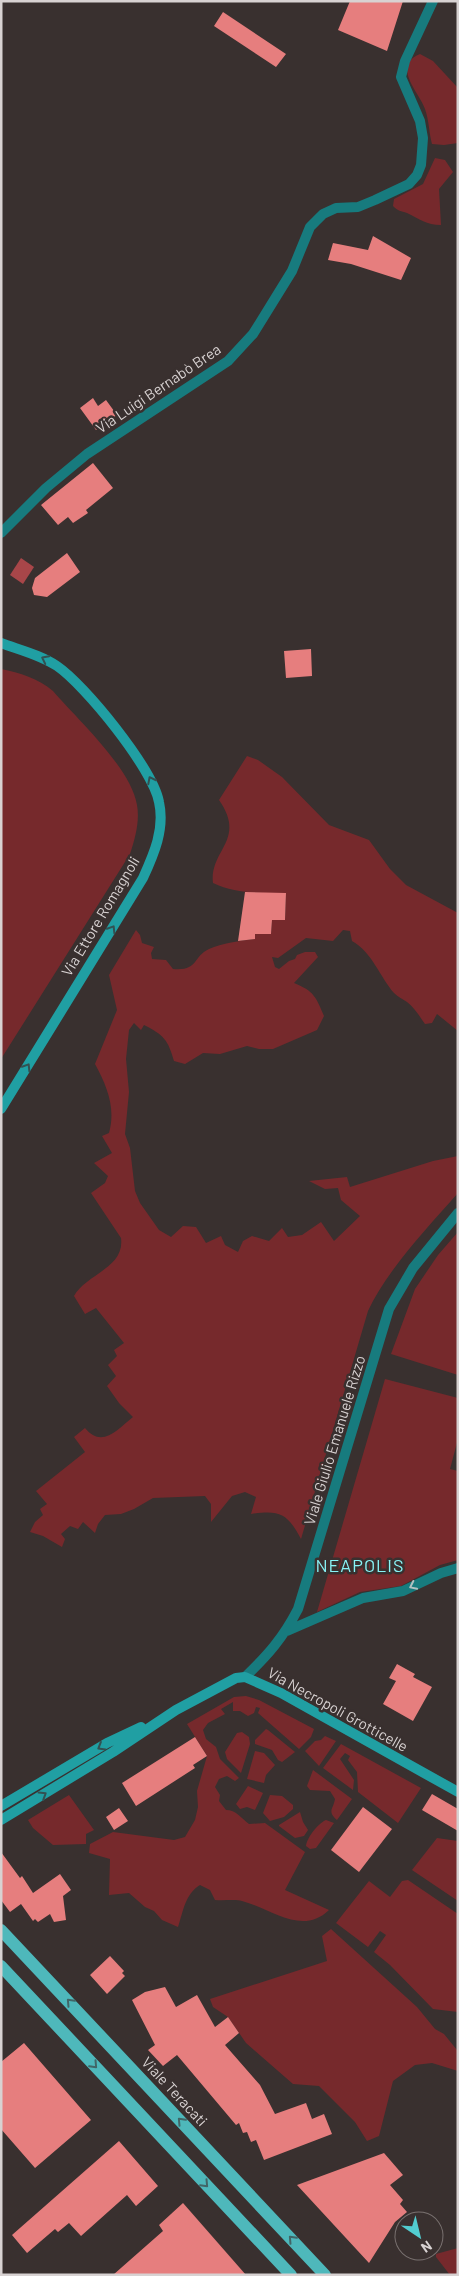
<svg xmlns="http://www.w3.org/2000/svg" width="459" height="2276" viewBox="0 0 459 2276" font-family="Barlow,sans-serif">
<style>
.green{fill:#76292c}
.water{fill:#a84649}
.building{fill:#e67e7e}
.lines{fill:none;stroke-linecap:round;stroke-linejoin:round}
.pedestrian{stroke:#177b7e;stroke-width:10}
.minor{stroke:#177b7e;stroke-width:10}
.secondary{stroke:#209fa3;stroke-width:10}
.primary{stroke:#4eb8bb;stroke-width:12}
.oneway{stroke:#325152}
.oneway2{stroke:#b1c1c1}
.oneway3{stroke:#416667}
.labels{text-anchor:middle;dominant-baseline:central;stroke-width:5;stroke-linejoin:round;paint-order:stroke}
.street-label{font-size:15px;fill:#d8d2d2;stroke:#39302f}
.quarter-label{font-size:18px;letter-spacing:1px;fill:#89f4f7;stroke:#39302f}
</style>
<rect width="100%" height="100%" fill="#39302f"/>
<path class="green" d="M 420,54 L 433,61 L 458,88 L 458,143 L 444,145 L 432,144 C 429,133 429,120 425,109 C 419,92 391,66 420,54 Z
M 435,158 L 445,160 L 453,172 L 439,189 L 441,225 C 426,225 420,219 407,213 C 401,211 398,211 393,206 L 394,199 L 423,184 Z
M 1,669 C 20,673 38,678 53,691 C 78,720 131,768 137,805 C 140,821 135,839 130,854 L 1,1059 Z
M 247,756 L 258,760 L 282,777 L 329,825 L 369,840 L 390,869 L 406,885 L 458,913 L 458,1031 L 437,1014 L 432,1023 L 425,1024 C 420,1017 414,1007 407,1002 C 403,999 398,997 394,993 C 380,977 372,952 352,941 L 350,931 L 343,930 L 333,941 L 306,938 L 278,958 L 272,957 L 275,967 L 279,969 L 289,961 L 295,959 L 297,955 L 305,952 L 315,952 L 318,957 L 294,983 C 314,991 316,997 324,1016 L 317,1030 L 273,1049 L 259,1049 L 247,1046 L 220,1054 L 203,1053 L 185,1064 L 174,1061 C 168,1040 164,1035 144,1025 L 141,1030 L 134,1023 L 129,1030 L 126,1059 L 129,1092 L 125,1134 L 130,1148 L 135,1191 L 140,1203 L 159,1230 L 171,1237 L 183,1226 L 196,1227 L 206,1243 L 221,1236 L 225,1245 L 238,1252 L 243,1241 L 252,1236 L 269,1241 L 282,1228 L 288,1237 L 302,1235 L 321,1222 L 334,1241 L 360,1216 L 341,1200 L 338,1188 L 325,1189 L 309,1181 L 347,1177 L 350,1187 L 433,1161 L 458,1156 L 458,1193 C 428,1227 387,1270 368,1311 L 301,1539 C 287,1513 280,1510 251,1514 L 256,1497 L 245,1492 L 232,1496 L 211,1522 L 211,1504 L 205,1496 L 153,1498 L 134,1509 L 121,1514 L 105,1515 L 98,1524 L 95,1533 L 83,1522 L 78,1529 L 70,1526 L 61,1534 L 65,1539 L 62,1547 L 43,1536 L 30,1532 L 35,1522 L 43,1515 L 40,1509 L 47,1504 L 36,1491 L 85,1452 L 74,1437 L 85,1428 C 102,1449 118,1429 133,1417 L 119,1403 L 107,1386 L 116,1376 L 108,1365 L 117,1356 L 114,1350 L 124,1343 L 96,1308 L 85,1314 L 74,1296 C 86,1274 125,1268 121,1238 L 91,1193 L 105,1183 L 108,1176 L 94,1163 L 112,1153 L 102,1136 L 109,1133 C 116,1108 107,1086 95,1064 L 117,1010 L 109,975 L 136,930 L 140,935 L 142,943 L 154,947 L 151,953 L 152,959 L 166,960 L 173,969 C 199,971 192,957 209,949 C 222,943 240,941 254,939 L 255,934 L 271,934 L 272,920 L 285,920 L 286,893 C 261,893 236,894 213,883 C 209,850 247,840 219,800 Z
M 458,1232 L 458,1375 L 391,1354 L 415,1289 L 438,1255 Z
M 385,1379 L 458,1398 L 458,1439 L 450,1469 L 458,1471 L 458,1560 L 440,1565 L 401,1586 L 360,1592 L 317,1612 Z
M 246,1696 L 259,1700 L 314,1729 L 311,1737 L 299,1749 L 258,1713 L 260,1708 L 256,1707 L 254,1713 L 248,1716 L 240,1711 L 233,1711 L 233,1702 L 221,1709 L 225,1714 L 208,1723 L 203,1730 L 206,1739 L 216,1747 L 220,1759 L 239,1778 L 235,1781 L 227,1776 L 219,1779 L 215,1787 L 220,1795 L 219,1801 L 226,1810 C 236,1810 241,1818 249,1824 L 265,1823 L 305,1852 L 285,1890 L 329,1910 C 302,1936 272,1909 242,1901 C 236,1899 224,1901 215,1900 L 210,1890 L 200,1885 C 185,1894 183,1912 178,1927 L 162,1920 L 154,1911 L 145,1907 L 129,1893 L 109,1895 L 110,1859 L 89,1853 L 90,1844 L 113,1832 L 174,1840 L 185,1837 L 195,1820 L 198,1807 L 197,1791 L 207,1756 L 187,1724 L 234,1697 Z
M 266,1729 L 268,1730 L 295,1752 L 282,1762 L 278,1760 L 272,1750 L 255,1744 L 255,1740 Z
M 242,1732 L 249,1737 L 250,1744 L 241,1773 L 227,1759 L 225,1752 L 237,1733 Z
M 325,1736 L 336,1741 L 319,1766 L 305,1751 L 315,1741 L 321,1740 Z
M 341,1744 L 421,1788 L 398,1823 L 358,1792 L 357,1772 L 348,1760 L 350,1756 L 345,1753 L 340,1759 L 354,1780 L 353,1790 L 323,1768 Z
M 255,1751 L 264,1753 L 275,1765 L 266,1775 L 264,1783 L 247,1779 Z
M 313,1770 L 352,1799 L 337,1820 C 327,1811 333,1810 335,1799 L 330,1791 L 310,1790 L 307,1786 Z
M 248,1786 L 263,1793 L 255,1810 L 247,1807 L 240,1809 L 236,1804 Z
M 69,1795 L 94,1830 L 86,1834 L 86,1844 L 53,1845 L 33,1828 L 28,1820 Z
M 270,1795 L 282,1796 L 293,1805 L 293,1809 L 284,1817 L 270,1821 L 263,1813 Z
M 300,1812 L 303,1822 L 308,1830 L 304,1836 L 295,1838 L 279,1826 L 279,1825 Z
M 326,1820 L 334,1823 L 316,1848 L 310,1849 L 306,1846 C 307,1838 317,1824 326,1820 Z
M 437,1838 L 458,1841 L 458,1901 L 412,1870 Z
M 408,1880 L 458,1914 L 458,2012 L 433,2009 L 390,1965 L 374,1952 L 386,1935 L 380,1931 L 368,1947 L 336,1923 L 369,1881 L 390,1897 L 402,1881 Z
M 331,1929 L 417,2007 L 435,2029 L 444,2034 L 457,2050 L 458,2071 L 432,2063 L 415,2065 L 393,2081 L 379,2136 L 367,2141 L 355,2122 L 319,2086 L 293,2084 L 246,2043 L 228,2017 L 213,2007 L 210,1999 L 327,1961 L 322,1936 Z
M 458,2248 L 458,2275 L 450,2275 L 436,2257 L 436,2254 Z"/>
<path class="water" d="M 21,558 L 34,567 L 23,584 L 10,575 Z"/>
<path class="building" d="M 350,1 L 403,1 L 387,51 L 338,30 Z
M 223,12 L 286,54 L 276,67 L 214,26 Z
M 373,236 L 411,258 L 401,280 L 351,264 L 328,260 L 333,243 L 368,250 Z
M 93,398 L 98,406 L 106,400 L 117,415 L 96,430 L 80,408 Z
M 93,463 L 113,488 L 86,510 L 88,513 L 73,523 L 68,517 L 58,525 L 41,505 Z
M 67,553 L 80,572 L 47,597 L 34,595 L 32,588 L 35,578 Z
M 311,649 L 312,676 L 286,678 L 284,651 Z
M 245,892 L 286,893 L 285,920 L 272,920 L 271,934 L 255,934 L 255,939 L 238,941 Z
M 397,1664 L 415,1674 L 413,1677 L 432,1687 L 413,1721 L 383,1704 L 396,1681 L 389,1678 Z
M 195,1737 L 207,1756 L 193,1765 L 195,1768 L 136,1806 L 122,1783 Z
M 432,1794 L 458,1809 L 458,1831 L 422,1810 Z
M 363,1807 L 392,1829 L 359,1872 L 331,1850 Z
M 119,1808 L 128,1821 L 114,1830 L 106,1817 Z
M 1,1852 L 20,1878 L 22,1876 L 33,1893 L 60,1874 L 71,1890 L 63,1896 L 66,1920 L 54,1922 L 50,1914 L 38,1922 L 35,1919 L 33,1921 L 21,1904 L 10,1912 L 1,1900 Z
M 110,1956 L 124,1971 L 122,1973 L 125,1976 L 107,1994 L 90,1975 Z
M 165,1987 L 176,2007 L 197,1995 L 215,2027 L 228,2017 L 239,2033 L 225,2045 L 260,2085 L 275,2114 L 306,2103 L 312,2119 L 324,2114 L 332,2134 L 264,2160 L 256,2140 L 251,2142 L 247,2132 L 243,2133 L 239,2123 L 236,2125 L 177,2055 L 163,2066 L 148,2050 L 155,2045 L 132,2000 L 145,1992 Z
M 24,2043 L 91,2120 L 35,2168 L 1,2129 L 1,2062 Z
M 119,2141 L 158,2186 L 136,2206 L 127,2195 L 81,2236 L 69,2223 L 58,2232 L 55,2229 L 27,2253 L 12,2235 Z
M 384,2153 L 403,2175 L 390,2185 L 403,2200 L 400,2204 L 407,2212 L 395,2222 L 369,2263 L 297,2185 Z
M 183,2203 L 246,2275 L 113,2275 L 163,2231 L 159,2225 Z"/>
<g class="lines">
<path class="pedestrian" d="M 1,533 L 46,488 L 87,454 L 228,361 L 253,334 L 292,271 L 310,227 L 323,214 L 336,208 L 358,207 L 375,200 L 409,184 L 417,175 L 421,165 L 423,138 L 420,121 L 401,77 L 405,61 L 433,1"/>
<path class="minor" d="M 287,1631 L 363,1598 L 403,1591 L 441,1573 L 458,1568
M 245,1677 C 268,1655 283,1638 298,1609 L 389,1309 L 413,1268 L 458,1213"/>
<path class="secondary" d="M 1,643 C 20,650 41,655 57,666 C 85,685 153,769 159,802 C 165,829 154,854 143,878 L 1,1109
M 1,1806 L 107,1743 L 141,1727
M 1,1820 L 113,1752 L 176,1710 L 236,1678 L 245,1677 L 281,1693 L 458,1792"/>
<path class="primary" d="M 1,1930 L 325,2275
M 1,1966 L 291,2275"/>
</g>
<defs><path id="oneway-chevron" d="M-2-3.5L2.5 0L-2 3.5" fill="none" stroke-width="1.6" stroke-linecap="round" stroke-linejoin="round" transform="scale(1.25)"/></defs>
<g class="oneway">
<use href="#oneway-chevron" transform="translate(45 659) rotate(-153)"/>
<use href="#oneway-chevron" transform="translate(151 780) rotate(-117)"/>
<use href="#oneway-chevron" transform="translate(112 929) rotate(-58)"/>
<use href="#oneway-chevron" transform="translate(27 1067) rotate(-58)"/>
<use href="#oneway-chevron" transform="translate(101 1747) rotate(149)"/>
<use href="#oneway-chevron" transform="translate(43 1795) rotate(-32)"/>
</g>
<use class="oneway2" href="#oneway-chevron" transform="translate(413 1586) rotate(154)"/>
<g class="oneway3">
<use href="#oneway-chevron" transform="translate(70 2002) rotate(-133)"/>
<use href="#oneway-chevron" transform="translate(94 2065) rotate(47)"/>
<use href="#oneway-chevron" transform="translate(181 2121) rotate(-133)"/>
<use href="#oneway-chevron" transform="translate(205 2184) rotate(47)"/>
<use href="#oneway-chevron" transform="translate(292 2239) rotate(-133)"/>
</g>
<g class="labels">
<g class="street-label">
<text transform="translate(158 388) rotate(-34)">Via Luigi Bernabò Brea</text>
<text transform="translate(100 916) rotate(-59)">Via Ettore Romagnoli</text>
<text transform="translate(334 1440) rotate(-73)">Viale Giulio Emanuele Rizzo</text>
<text transform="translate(338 1709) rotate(29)">Via Necropoli Grotticelle</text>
<text transform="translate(175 2091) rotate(47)">Viale Teracati</text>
</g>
<g class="quarter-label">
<text x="360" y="1565">NEAPOLIS</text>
</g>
</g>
<rect width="459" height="2276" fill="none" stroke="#d8d2d2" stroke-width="5"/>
<g transform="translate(419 2236) rotate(145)"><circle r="24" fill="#39302f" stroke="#797170"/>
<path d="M0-4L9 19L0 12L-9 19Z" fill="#52cdd0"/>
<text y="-8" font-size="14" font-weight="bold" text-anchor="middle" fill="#d8d2d2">N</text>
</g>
</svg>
